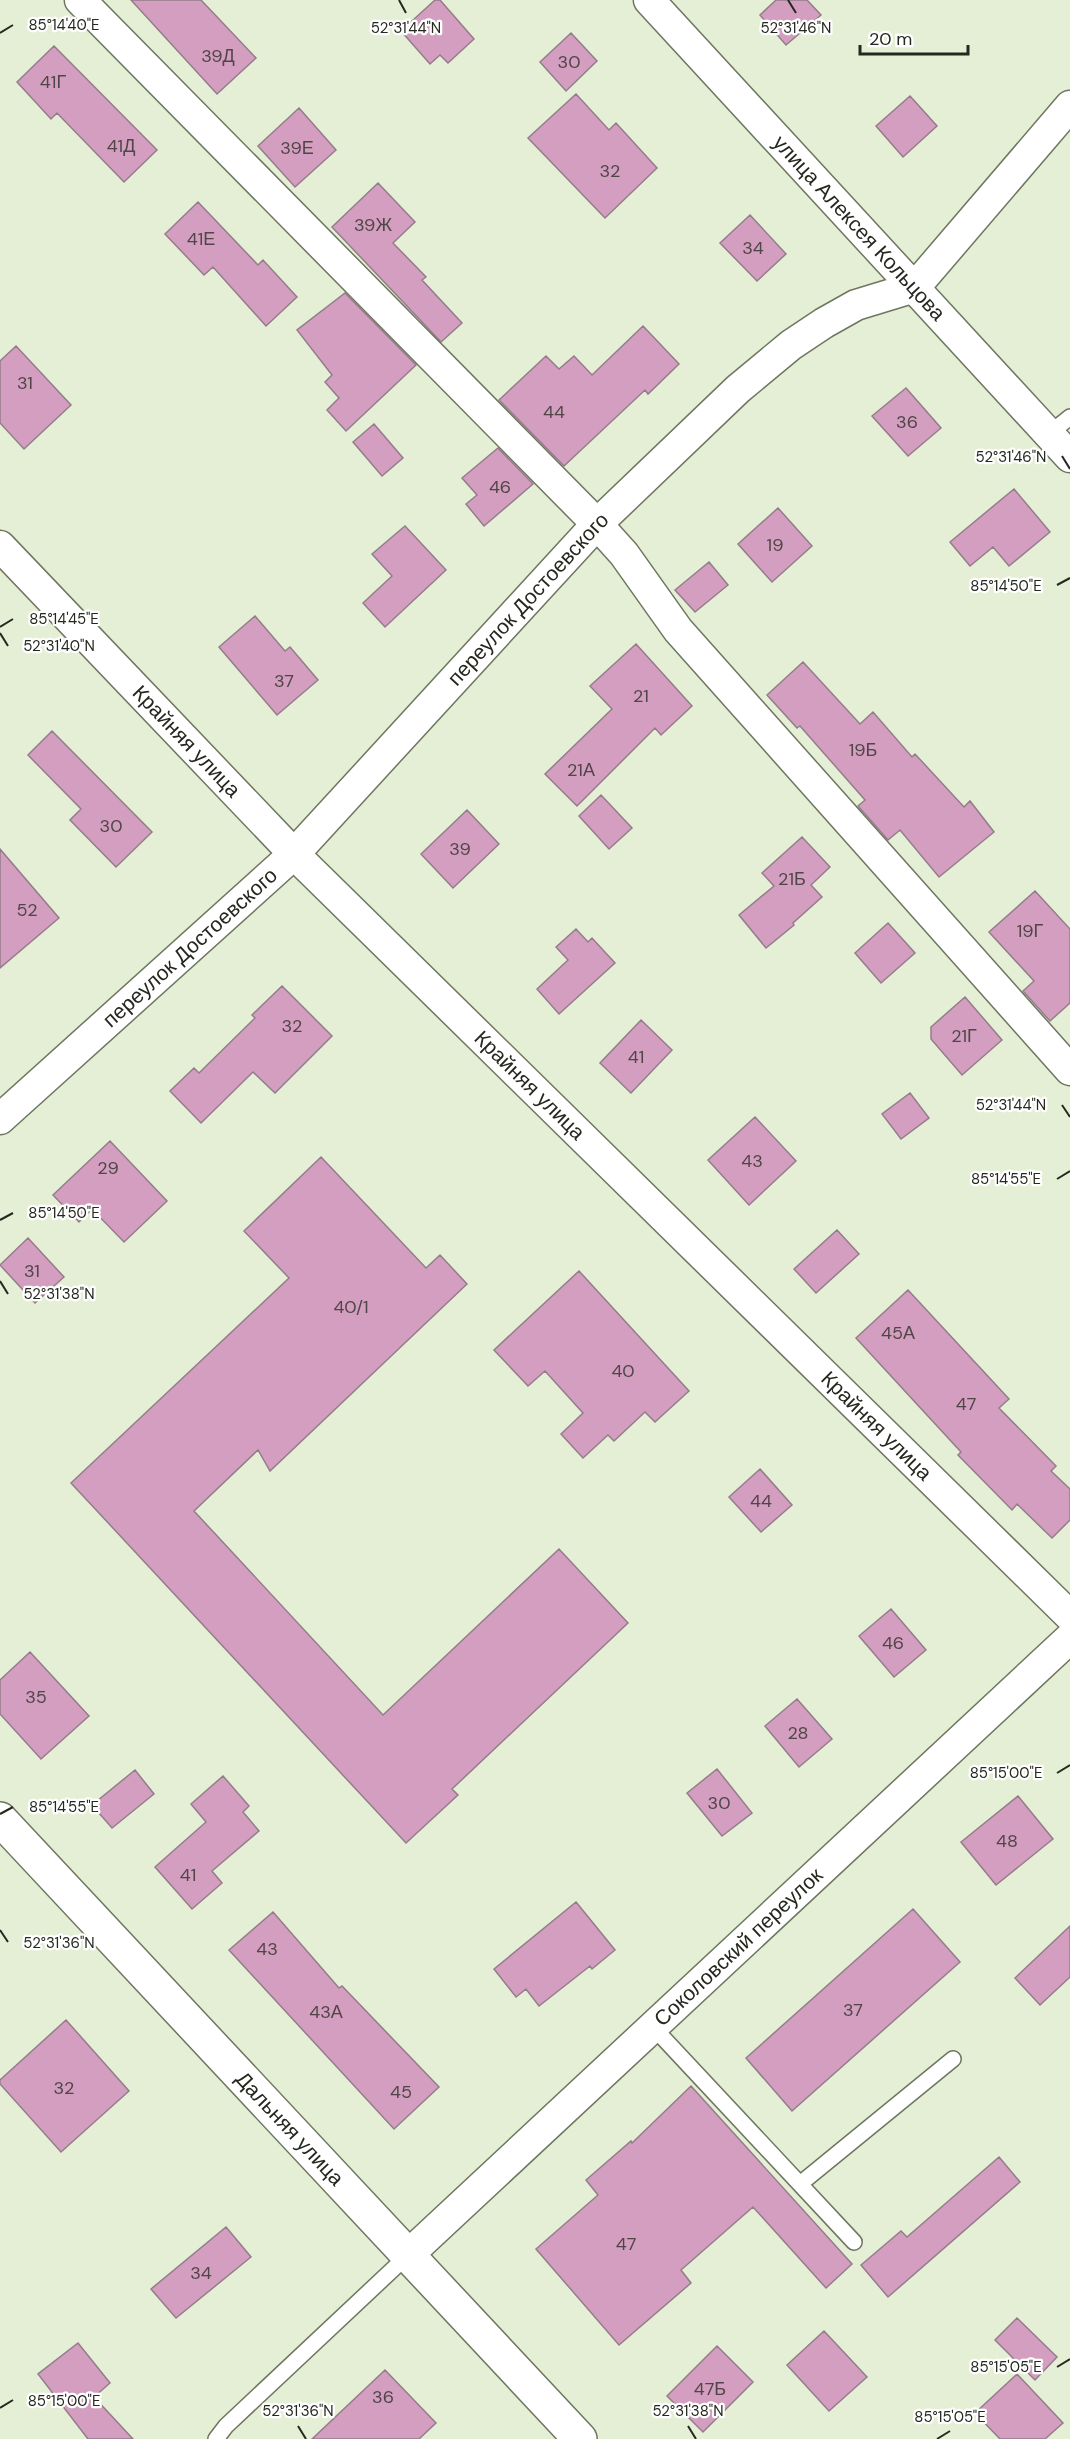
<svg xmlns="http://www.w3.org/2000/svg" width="1070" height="2439" viewBox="0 0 1070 2439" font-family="'DM Sans',sans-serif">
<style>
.building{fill:#d39ebf;stroke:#947d8b;stroke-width:1.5}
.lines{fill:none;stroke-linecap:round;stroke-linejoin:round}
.lane-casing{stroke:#6e7660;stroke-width:18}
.street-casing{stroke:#6e7660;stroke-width:33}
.secondary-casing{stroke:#6e7660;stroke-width:36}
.lane{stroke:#fff;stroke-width:15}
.street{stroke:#fff;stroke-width:30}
.secondary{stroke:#fff;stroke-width:33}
.ticks{fill:none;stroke:#25281f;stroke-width:2}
.labels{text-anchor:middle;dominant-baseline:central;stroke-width:4.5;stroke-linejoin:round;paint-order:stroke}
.number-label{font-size:18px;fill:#504647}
.street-label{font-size:21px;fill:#25281f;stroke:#fff}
.ticks-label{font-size:15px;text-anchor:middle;fill:#25281f;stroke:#fff;stroke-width:4.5;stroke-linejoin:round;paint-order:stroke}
</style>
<rect width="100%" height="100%" fill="#e5efd6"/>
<path class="building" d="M 131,0 L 201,0 L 256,58 L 217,94 Z
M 435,0 L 440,0 L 474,39 L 448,63 L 440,55 L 430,64 L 401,31 Z
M 776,0 L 807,0 L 821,15 L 786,45 L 760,15 Z
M 571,33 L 597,61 L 566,91 L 540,62 Z
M 54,46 L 157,150 L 124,182 L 57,113 L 51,119 L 17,82 Z
M 576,94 L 609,130 L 616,123 L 657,168 L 605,218 L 528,138 Z
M 910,96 L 937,126 L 903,157 L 876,126 Z
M 299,108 L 336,150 L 295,187 L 258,146 Z
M 378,183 L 415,222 L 393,243 L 426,277 L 422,280 L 462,323 L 441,342 L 332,227 Z
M 198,202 L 258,265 L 263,260 L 297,297 L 266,326 L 213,267 L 204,275 L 165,234 Z
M 750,215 L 786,254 L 757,281 L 720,243 Z
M 345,293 L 416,365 L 346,431 L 327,410 L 339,398 L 325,382 L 332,375 L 297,330 Z
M 643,326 L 679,364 L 648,394 L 645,390 L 564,466 L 499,400 L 546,356 L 559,369 L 574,356 L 592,375 Z
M 16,346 L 71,405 L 24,449 L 0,423 L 0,361 Z
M 906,388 L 941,428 L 908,456 L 872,416 Z
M 374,424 L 403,458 L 382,476 L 353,442 Z
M 498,448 L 533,484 L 484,526 L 466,504 L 477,495 L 462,478 Z
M 1014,489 L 1050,532 L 1009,566 L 993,547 L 970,566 L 950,542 Z
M 778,508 L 812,546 L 772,582 L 738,544 Z
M 405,526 L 446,570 L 385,627 L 363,603 L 392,576 L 372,554 Z
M 709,562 L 728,585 L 695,612 L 675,590 Z
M 255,616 L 285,651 L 290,647 L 318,680 L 277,715 L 219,647 Z
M 636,644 L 692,706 L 661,735 L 655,728 L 577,806 L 545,774 L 612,709 L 590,686 Z
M 803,662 L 860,724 L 873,712 L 912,757 L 915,754 L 964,807 L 970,801 L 994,832 L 939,877 L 900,830 L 888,840 L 858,806 L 865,800 L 800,726 L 797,728 L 767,695 Z
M 52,731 L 152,832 L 116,867 L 70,820 L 81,809 L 28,755 Z
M 601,795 L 632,828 L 609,849 L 579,816 Z
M 467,810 L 499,844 L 453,888 L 421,854 Z
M 802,837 L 830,867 L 811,885 L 822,897 L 793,923 L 794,925 L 766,948 L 739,915 L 774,886 L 762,873 Z
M 0,849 L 59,918 L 0,968 Z
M 1035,891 L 1070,929 L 1070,1003 L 1050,1021 L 1023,991 L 1034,981 L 989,932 Z
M 888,923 L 915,953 L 881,983 L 855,953 Z
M 576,929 L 588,942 L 592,938 L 615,963 L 559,1014 L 537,989 L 568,960 L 556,947 Z
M 282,986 L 332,1036 L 275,1093 L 253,1072 L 201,1123 L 170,1091 L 194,1068 L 199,1073 L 255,1018 L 252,1015 Z
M 965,997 L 1002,1040 L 962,1075 L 931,1039 L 931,1027 Z
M 641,1020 L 672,1050 L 631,1093 L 600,1063 Z
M 910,1093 L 929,1118 L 901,1139 L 882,1114 Z
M 755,1117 L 796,1161 L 749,1205 L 708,1160 Z
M 110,1141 L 167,1201 L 124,1242 L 92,1209 L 79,1222 L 53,1195 Z
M 321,1157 L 426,1268 L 440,1255 L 467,1284 L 270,1471 L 258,1450 L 194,1511 L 383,1715 L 559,1549 L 628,1623 L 452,1789 L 458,1795 L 406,1843 L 71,1483 L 289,1278 L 244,1231 Z
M 837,1230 L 859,1254 L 816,1293 L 794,1269 Z
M 28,1238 L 64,1277 L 35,1303 L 0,1265 Z
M 579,1271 L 689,1391 L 655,1422 L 645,1412 L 614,1441 L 608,1435 L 583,1458 L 561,1434 L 583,1413 L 545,1371 L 528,1386 L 494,1350 Z
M 908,1290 L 1009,1399 L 999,1408 L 1056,1466 L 1051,1471 L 1070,1489 L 1070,1520 L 1052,1538 L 1017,1504 L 1012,1510 L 958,1455 L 961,1452 L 856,1338 Z
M 760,1469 L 792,1505 L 761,1532 L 729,1497 Z
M 891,1609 L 926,1650 L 894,1677 L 859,1636 Z
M 30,1652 L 89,1716 L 41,1759 L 0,1714 L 0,1680 Z
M 797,1699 L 832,1739 L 799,1767 L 765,1726 Z
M 717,1769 L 752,1813 L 722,1836 L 687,1793 Z
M 135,1770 L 154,1794 L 112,1828 L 92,1805 Z
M 223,1776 L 249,1806 L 243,1812 L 259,1831 L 212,1871 L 222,1883 L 192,1909 L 155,1867 L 206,1822 L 191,1804 Z
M 1018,1796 L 1053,1839 L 996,1885 L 961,1842 Z
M 576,1902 L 615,1950 L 592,1969 L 590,1966 L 539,2006 L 526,1989 L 516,1997 L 494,1969 Z
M 913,1909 L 960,1962 L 792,2111 L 746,2058 Z
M 273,1912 L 339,1988 L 342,1986 L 439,2087 L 394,2129 L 229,1950 Z
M 1070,1926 L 1070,1977 L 1040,2005 L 1015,1978 Z
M 66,2020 L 129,2091 L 61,2152 L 0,2084 L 0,2080 Z
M 691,2086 L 852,2264 L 826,2288 L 753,2207 L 681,2270 L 691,2283 L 619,2345 L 536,2249 L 598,2195 L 586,2180 L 631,2141 L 632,2143 Z
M 999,2157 L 1020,2182 L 888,2297 L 861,2265 L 901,2231 L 907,2237 Z
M 226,2227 L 251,2257 L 176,2318 L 151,2289 Z
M 1017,2318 L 1057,2357 L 1035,2380 L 995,2340 Z
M 824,2331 L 867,2377 L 829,2411 L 787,2365 Z
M 78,2343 L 110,2383 L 94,2397 L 133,2439 L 88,2439 L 38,2374 Z
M 717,2346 L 753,2382 L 703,2432 L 667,2396 Z
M 385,2370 L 436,2423 L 419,2439 L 312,2439 Z
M 1017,2374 L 1063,2423 L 1045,2439 L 1000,2439 L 975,2413 Z"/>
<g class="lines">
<defs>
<path id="lane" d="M 1049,434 L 1070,417
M 653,2027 L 854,2242
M 800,2184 L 953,2059
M 216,2439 L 226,2426 L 407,2256"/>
<g id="street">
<path d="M 80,0 L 597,524 L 624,554 L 678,630 L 1070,1070"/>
<path id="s1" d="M 649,0 L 1070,457"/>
<path id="s2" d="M 0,546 L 294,854 L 1070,1616"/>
<path id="s3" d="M 0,1119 L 294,854 L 597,524 L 738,389 L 791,345 L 824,323 L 856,305 L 915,287 L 1070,106"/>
<path id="s4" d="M 407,2256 L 1070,1638"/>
</g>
<g id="secondary">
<path id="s5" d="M 0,1819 L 580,2439"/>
</g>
</defs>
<use href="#lane" class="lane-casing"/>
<use href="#street" class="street-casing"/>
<use href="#secondary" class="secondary-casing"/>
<use href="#lane" class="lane"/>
<use href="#street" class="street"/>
<use href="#secondary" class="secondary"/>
</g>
<path class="ticks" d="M 399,0 L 406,13M 788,0 L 796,13M 0,33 L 13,25M 1062,456 L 1070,469M 1057,585 L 1070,578M 0,627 L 13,619M 0,633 L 8,646M 1062,1105 L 1070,1117M 1057,1179 L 1070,1171M 0,1220 L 13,1213M 0,1281 L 8,1294M 1057,1773 L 1070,1765M 0,1814 L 13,1807M 0,1930 L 8,1942M 1057,2367 L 1070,2359M 0,2408 L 13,2400M 298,2426 L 306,2439M 688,2426 L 696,2439M 937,2439 L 950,2431"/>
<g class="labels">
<g class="number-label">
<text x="218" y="56">39Д</text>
<text x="569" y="62">30</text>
<text x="53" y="82">41Г</text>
<text x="121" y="146">41Д</text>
<text x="297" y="148">39Е</text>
<text x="610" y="171">32</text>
<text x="373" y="225">39Ж</text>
<text x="201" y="239">41Е</text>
<text x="753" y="248">34</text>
<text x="25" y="383">31</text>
<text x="554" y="412">44</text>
<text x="907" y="422">36</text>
<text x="500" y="487">46</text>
<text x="775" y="545">19</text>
<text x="284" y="681">37</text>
<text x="641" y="696">21</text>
<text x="863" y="750">19Б</text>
<text x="581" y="770">21А</text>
<text x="111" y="826">30</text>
<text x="460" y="849">39</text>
<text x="792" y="879">21Б</text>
<text x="27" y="910">52</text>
<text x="1030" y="931">19Г</text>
<text x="292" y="1026">32</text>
<text x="964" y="1036">21Г</text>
<text x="636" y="1057">41</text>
<text x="752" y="1161">43</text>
<text x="108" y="1168">29</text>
<text x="32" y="1271">31</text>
<text x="351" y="1307">40/1</text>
<text x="898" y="1333">45А</text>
<text x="623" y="1371">40</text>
<text x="966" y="1404">47</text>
<text x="761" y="1501">44</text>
<text x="893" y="1643">46</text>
<text x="36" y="1697">35</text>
<text x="798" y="1733">28</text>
<text x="719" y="1803">30</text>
<text x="1007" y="1841">48</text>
<text x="188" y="1875">41</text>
<text x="267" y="1949">43</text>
<text x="853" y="2010">37</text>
<text x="326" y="2012">43А</text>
<text x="64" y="2088">32</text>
<text x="401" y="2092">45</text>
<text x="626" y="2244">47</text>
<text x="201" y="2273">34</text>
<text x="710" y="2389">47Б</text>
<text x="383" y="2397">36</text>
</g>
<g class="street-label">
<text stroke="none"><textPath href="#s1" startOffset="310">улица Алексея Кольцова</textPath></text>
<text stroke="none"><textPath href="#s3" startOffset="742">переулок Достоевского</textPath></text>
<text stroke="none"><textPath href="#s2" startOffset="270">Крайняя улица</textPath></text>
<text stroke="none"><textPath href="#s3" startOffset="256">переулок Достоевского</textPath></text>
<text stroke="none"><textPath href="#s2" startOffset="756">Крайняя улица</textPath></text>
<text stroke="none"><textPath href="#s2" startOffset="1242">Крайняя улица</textPath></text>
<text stroke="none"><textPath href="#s4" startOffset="453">Соколовский переулок</textPath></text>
<text stroke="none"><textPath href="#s5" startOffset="424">Дальняя улица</textPath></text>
</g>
</g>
<g class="ticks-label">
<text x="64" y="30">85°14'40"E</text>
<text x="796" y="33">52°31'46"N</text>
<text x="406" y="33">52°31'44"N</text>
<text x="1011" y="462">52°31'46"N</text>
<text x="1006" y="591">85°14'50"E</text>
<text x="64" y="624">85°14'45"E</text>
<text x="59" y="651">52°31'40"N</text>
<text x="1011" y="1110">52°31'44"N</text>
<text x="1006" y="1184">85°14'55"E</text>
<text x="64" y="1218">85°14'50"E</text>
<text x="59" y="1299">52°31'38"N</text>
<text x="1006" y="1778">85°15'00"E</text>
<text x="64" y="1812">85°14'55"E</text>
<text x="59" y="1948">52°31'36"N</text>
<text x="1006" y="2372">85°15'05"E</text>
<text x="64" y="2406">85°15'00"E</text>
<text x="298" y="2416">52°31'36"N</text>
<text x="688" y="2416">52°31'38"N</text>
<text x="950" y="2422">85°15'05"E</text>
</g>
<path d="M860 45v9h108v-9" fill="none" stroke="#25281f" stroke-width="3"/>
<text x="869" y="45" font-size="18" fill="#25281f" stroke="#ffffff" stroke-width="4.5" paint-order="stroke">20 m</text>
</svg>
